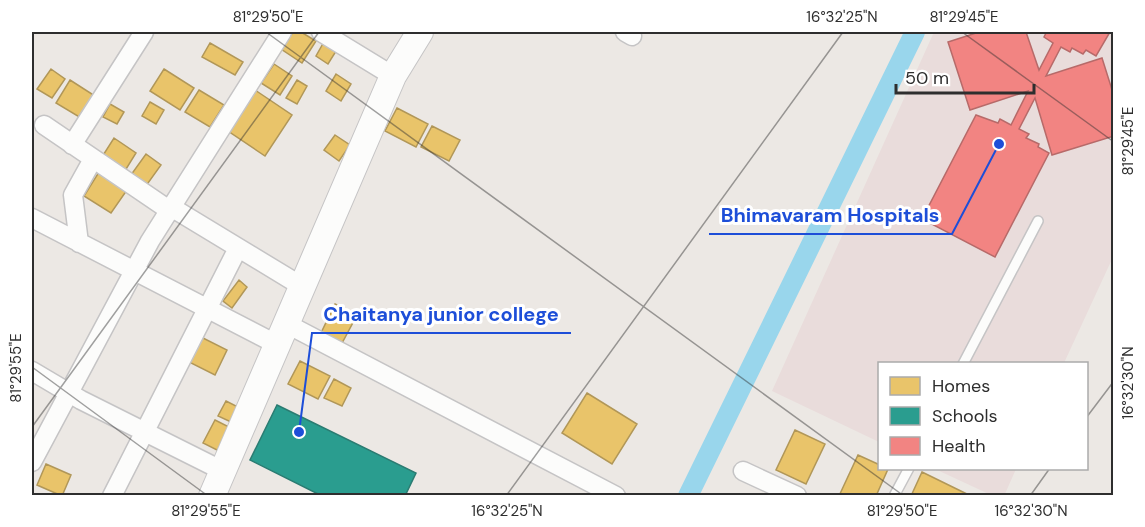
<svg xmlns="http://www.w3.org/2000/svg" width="1145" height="527" viewBox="0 0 1145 527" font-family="'DM Sans',sans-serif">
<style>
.medical{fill:#e9dcdb}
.homes{fill:#e9c46a;stroke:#b19758;stroke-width:1.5}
.schools{fill:#2a9d8f;stroke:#2b7c72;stroke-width:1.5}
.health{fill:#f28482;stroke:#b76a69;stroke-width:1.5}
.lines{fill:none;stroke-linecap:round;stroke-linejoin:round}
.canal{stroke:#99d6ec;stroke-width:20}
.service-casing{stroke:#c5c4c5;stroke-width:12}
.minor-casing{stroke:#c5c4c5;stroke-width:21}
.secondary-casing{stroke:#c5c4c5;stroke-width:28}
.service{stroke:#fcfcfb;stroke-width:9}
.minor{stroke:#fcfcfb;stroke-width:18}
.secondary{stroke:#fcfcfb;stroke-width:26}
.ticks{fill:none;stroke:#2e2e2e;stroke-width:1.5;stroke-opacity:0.45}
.leader{fill:none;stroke:#1d4ed8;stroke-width:2}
.callout-dot{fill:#1d4ed8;stroke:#fff;stroke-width:2}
.callout-label{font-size:20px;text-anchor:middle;font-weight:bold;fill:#1d4ed8;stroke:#fff;stroke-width:6;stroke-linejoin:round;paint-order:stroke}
.neatline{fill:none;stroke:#2e2e2e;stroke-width:2}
.ticks-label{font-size:15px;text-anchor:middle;fill:#2e2e2e}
</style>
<rect width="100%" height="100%" fill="#ece8e4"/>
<path class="medical" d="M 934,32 L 1113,32 L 1113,257 L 1064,363 L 880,364 L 879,442 L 772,391 Z
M 935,469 L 1016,469 L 1004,496 L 991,495 Z"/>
<path class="homes" d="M 293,32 L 301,32 L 316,41 L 302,63 L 281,49 Z
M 325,40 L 338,48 L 328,64 L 316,56 Z
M 210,43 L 243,62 L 235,75 L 202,57 Z
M 274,64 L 292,76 L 280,95 L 261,83 Z
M 51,69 L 65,79 L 52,98 L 37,89 Z
M 164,69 L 194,88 L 180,110 L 150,91 Z
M 336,74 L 351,84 L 341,101 L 326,91 Z
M 70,80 L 95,96 L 81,118 L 56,103 Z
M 297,80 L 307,86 L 297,104 L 286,98 Z
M 199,90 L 224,105 L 210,127 L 185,112 Z
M 255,90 L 292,115 L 265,156 L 228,131 Z
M 150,102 L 164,110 L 156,124 L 142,116 Z
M 110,104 L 124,112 L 117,124 L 103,117 Z
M 397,108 L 428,124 L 416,147 L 385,131 Z
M 432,126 L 460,140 L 449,161 L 421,147 Z
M 335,135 L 350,145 L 339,161 L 324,150 Z
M 114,138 L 136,153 L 123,174 L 100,160 Z
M 146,154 L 161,165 L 143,190 L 128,179 Z
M 99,172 L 127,190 L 111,213 L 84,196 Z
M 239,280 L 247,287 L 232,308 L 223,301 Z
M 335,304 L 357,315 L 341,345 L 320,335 Z
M 199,336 L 227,350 L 215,375 L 187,361 Z
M 300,361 L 330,376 L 318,399 L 288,384 Z
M 334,379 L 351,388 L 342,406 L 324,398 Z
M 587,393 L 637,424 L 612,464 L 562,433 Z
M 226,401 L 238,407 L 231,422 L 218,416 Z
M 215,420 L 231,428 L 219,451 L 203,443 Z
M 795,430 L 825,444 L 806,484 L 776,470 Z
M 858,455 L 880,465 L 880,468 L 888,469 L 876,496 L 839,496 Z
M 46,464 L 71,475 L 62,496 L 37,485 Z
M 922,472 L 971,496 L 911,496 Z"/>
<path class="schools" d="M 277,405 L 416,473 L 405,496 L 322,496 L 250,460 Z"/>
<path class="health" d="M 979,32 L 1026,32 L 1039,70 L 1053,43 L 1044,37 L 1046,33 L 1043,32 L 1110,32 L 1096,56 L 1086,50 L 1083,54 L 1072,48 L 1070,52 L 1061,47 L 1046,76 L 1102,58 L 1114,96 L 1114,136 L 1052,155 L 1035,98 L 1019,129 L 1029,134 L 1026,138 L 1039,144 L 1038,147 L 1049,153 L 995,257 L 922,219 L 976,115 L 998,123 L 1000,119 L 1011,125 L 1028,91 L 970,110 L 948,42 Z"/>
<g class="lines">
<path class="canal" d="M 688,496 L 915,32"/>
<defs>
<path id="service" d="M 963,364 L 1038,221
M 894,496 L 909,468"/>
<path id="minor" d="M 321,32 L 393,76
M 625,32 L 632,36
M 44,125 L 169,210
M 72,145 L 144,32
M 171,207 L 303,287
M 32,218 L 278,345
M 79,243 L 73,195 L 93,159
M 287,324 L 616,496
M 32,371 L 81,400 L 223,471
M 32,462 L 150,241 L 282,32
M 743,471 L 797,496
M 112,496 L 238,248"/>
<path id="secondary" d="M 212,496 L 393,76 L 420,32"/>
</defs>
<use href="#service" class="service-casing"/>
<use href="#minor" class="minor-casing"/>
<use href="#secondary" class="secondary-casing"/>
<use href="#service" class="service"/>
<use href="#minor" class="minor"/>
<use href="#secondary" class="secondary"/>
</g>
<path class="ticks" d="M 266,32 L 904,496M 962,32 L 1114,142M 32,367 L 208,496M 1086,418 L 1114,381M 32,427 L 319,32M 506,496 L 843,32M 1030,496 L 1050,468"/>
<path class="leader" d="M999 144L952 234H709M299 432L312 333H571"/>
<g class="callout-dot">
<circle cx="999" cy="144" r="6"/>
<circle cx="299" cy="432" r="6"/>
</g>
<g class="callout-label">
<text x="830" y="222">Bhimavaram Hospitals</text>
<text x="441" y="321">Chaitanya junior college</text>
</g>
<rect width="1145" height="527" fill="none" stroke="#ffffff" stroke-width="66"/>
<rect x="878" y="362" width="210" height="108" fill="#ffffff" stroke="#ababab" stroke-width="1.5"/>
<rect x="890" y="377" width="30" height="18" fill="#e9c46a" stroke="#ababab" stroke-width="1.5"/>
<text x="932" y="392" font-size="18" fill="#2e2e2e">Homes</text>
<rect x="890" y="407" width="30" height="18" fill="#2a9d8f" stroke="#ababab" stroke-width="1.5"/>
<text x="932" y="422" font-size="18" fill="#2e2e2e">Schools</text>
<rect x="890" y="437" width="30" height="18" fill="#f28482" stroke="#ababab" stroke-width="1.5"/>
<text x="932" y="452" font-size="18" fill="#2e2e2e">Health</text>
<path d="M896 84v9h138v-9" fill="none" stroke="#2e2e2e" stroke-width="3"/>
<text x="905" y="84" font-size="18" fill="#2e2e2e" stroke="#ffffff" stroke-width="4.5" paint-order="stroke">50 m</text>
<rect x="33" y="33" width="1079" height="461" class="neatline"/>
<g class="ticks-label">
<text x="268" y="22">81°29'50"E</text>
<text x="842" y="22">16°32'25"N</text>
<text x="964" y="22">81°29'45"E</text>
<text transform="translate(1128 141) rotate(-90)" y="5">81°29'45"E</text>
<text transform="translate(16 368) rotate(-90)" y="5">81°29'55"E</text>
<text transform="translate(1128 383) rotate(-90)" y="5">16°32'30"N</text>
<text x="206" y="516">81°29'55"E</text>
<text x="507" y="516">16°32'25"N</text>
<text x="902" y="516">81°29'50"E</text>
<text x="1031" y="516">16°32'30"N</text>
</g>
</svg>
